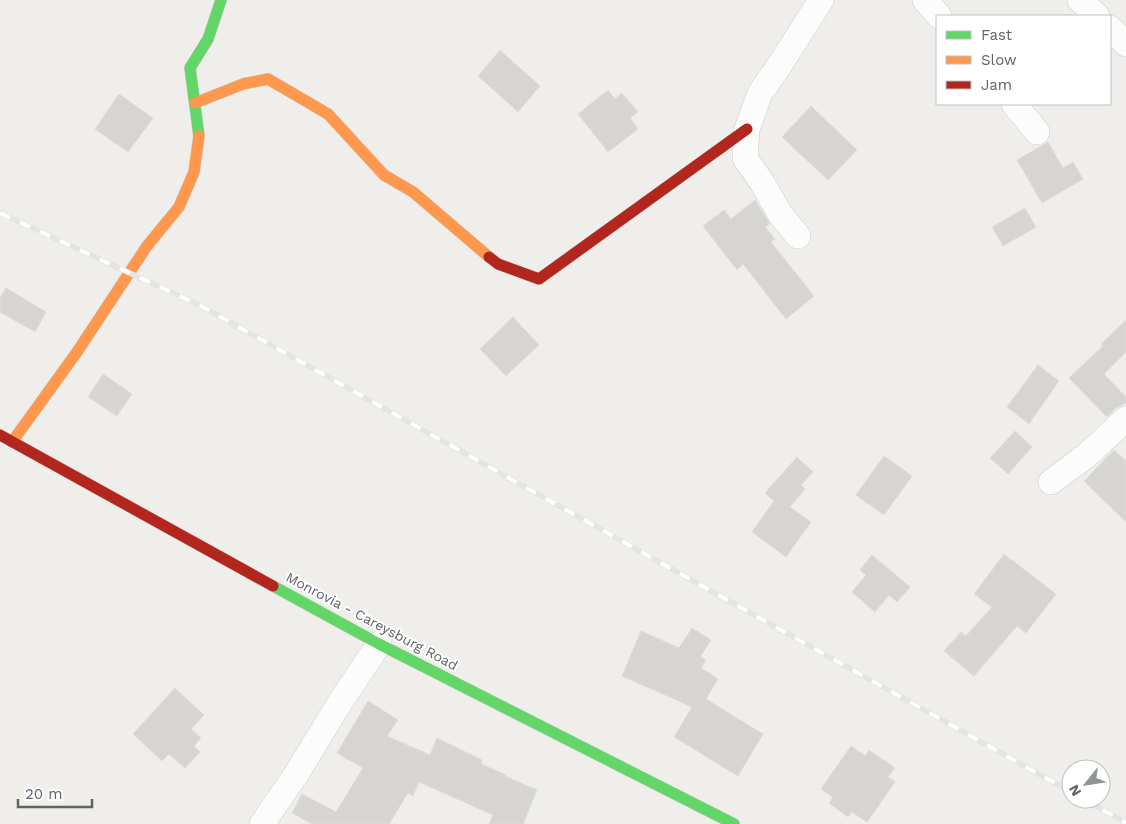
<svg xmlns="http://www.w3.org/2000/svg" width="1126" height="824" viewBox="0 0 1126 824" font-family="'Work Sans',sans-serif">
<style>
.building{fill:#d6d5d3;stroke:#deddd9}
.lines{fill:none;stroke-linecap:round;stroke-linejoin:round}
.street-casing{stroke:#cbcccc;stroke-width:26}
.fast-casing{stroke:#cacacb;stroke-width:12}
.slow-casing{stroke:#cacacb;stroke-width:12}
.jam-casing{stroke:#cacacb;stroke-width:12}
.street{stroke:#fdfcfc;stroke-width:25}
.fast{stroke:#63d668;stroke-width:11}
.slow{stroke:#ff974d;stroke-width:11}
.jam{stroke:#b3261e;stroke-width:11}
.rail-casing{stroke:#e4e4e4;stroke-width:5.5}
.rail{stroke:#fff;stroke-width:4;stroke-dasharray:11;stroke-linecap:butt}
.labels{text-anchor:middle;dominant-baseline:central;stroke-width:4;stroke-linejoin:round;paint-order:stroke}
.street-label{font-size:14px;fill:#5f6368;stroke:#fff}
</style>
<rect width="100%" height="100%" fill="#efeeea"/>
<path class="building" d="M 500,50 L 540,86 L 518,112 L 478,76 Z
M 608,90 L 615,99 L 622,93 L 638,112 L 630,118 L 638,129 L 608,152 L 578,114 Z
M 119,94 L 153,118 L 128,152 L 95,129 Z
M 811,106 L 857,150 L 828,180 L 782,137 Z
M 1048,142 L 1063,168 L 1073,162 L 1083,179 L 1042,203 L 1017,160 Z
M 755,200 L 770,224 L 765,227 L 775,239 L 771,242 L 814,296 L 786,319 L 743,264 L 737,270 L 703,226 L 724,210 L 731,219 Z
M 1025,208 L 1036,227 L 1003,246 L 992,227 Z
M 6,288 L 46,312 L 35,332 L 0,312 L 0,298 Z
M 513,317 L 539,345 L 506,376 L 480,349 Z
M 1126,320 L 1126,352 L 1104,374 L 1126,397 L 1126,403 L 1116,408 L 1107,417 L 1069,378 L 1103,346 L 1101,344 Z
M 1038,365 L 1059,381 L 1029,424 L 1007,407 Z
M 103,374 L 132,394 L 117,416 L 88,397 Z
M 1015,431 L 1032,447 L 1008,474 L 990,458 Z
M 1114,450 L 1126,461 L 1126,522 L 1084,481 Z
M 884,456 L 912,476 L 884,515 L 856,495 Z
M 797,457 L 813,472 L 801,485 L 805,489 L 790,507 L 811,522 L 786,557 L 752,532 L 774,501 L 765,493 Z
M 1004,554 L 1056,594 L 1026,633 L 1017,626 L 974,676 L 944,651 L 961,632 L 966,636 L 992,607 L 974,594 Z
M 872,555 L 910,587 L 897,602 L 889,595 L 875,612 L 852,592 L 866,575 L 860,570 Z
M 692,628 L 711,640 L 700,657 L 706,660 L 701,668 L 718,679 L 706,699 L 763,734 L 738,776 L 674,737 L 692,707 L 622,676 L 641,631 L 679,648 Z
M 175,688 L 204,715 L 191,729 L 201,738 L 194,746 L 200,752 L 185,768 L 169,754 L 162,761 L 133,734 Z
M 368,701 L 398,720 L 387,736 L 430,755 L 437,738 L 482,760 L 481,764 L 506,775 L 505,776 L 537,790 L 523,824 L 489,824 L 493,815 L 419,782 L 413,796 L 408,793 L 389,824 L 312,824 L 292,813 L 302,794 L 336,812 L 363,768 L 337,753 Z
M 851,746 L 865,756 L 869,750 L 895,768 L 888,777 L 895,782 L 867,822 L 852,812 L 848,817 L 829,803 L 833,797 L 821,789 Z"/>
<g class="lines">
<defs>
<path id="street" d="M 925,0 L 939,16
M 1080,0 L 1097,16
M 1110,28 L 1126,44
M 1014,104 L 1037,132
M 798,236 L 780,214 L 763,184 L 745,158 L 747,129 L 760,93 L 779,66 L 821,0
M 1051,482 L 1086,456 L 1126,419
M 262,824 L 297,773 L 339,704 L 379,644"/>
<path id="fast" d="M 199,136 L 190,68 L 208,39 L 221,0
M 273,586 L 379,644 L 734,824"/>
<path id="slow" d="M 195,103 L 243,84 L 268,79 L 328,114 L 384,175 L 413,192 L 489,257
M 12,442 L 77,352 L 147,246 L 179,207 L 194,172 L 199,136"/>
<path id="jam" d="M 489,257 L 498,264 L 539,279 L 747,129
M 0,435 L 273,586"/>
</defs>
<use href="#street" class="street-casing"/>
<use href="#fast" class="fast-casing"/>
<use href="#slow" class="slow-casing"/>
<use href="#jam" class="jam-casing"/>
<use href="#street" class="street"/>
<use href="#fast" class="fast"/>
<use href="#slow" class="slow"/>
<use href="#jam" class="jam"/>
<defs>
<path id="rail" d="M 0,213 L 201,306 L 1071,792
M 1084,799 L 1126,823"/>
</defs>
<use href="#rail" class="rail-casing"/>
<use href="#rail" class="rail"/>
</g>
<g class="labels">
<g class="street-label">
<text transform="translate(372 621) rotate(28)">Monrovia - Careysburg Road</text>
</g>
</g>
<rect x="936" y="15" width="175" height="90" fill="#ffffff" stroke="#bfc1c3"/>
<rect x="946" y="31" width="25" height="8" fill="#63d668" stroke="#bfc1c3"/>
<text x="981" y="40" font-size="15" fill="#5f6368">Fast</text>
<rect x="946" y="56" width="25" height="8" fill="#ff974d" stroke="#bfc1c3"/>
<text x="981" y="65" font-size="15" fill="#5f6368">Slow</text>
<rect x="946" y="81" width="25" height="8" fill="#b3261e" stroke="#bfc1c3"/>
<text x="981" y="90" font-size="15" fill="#5f6368">Jam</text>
<g transform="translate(1086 784) rotate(240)"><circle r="24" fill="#ffffff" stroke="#bfc1c3"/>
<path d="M0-4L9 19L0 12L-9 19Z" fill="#919496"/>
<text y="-8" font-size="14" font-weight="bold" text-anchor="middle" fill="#5f6368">N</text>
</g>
<path d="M18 799v8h74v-8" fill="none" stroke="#5f6368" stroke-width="2.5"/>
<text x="25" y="799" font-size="15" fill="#5f6368" stroke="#ffffff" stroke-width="4" paint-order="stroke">20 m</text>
</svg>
